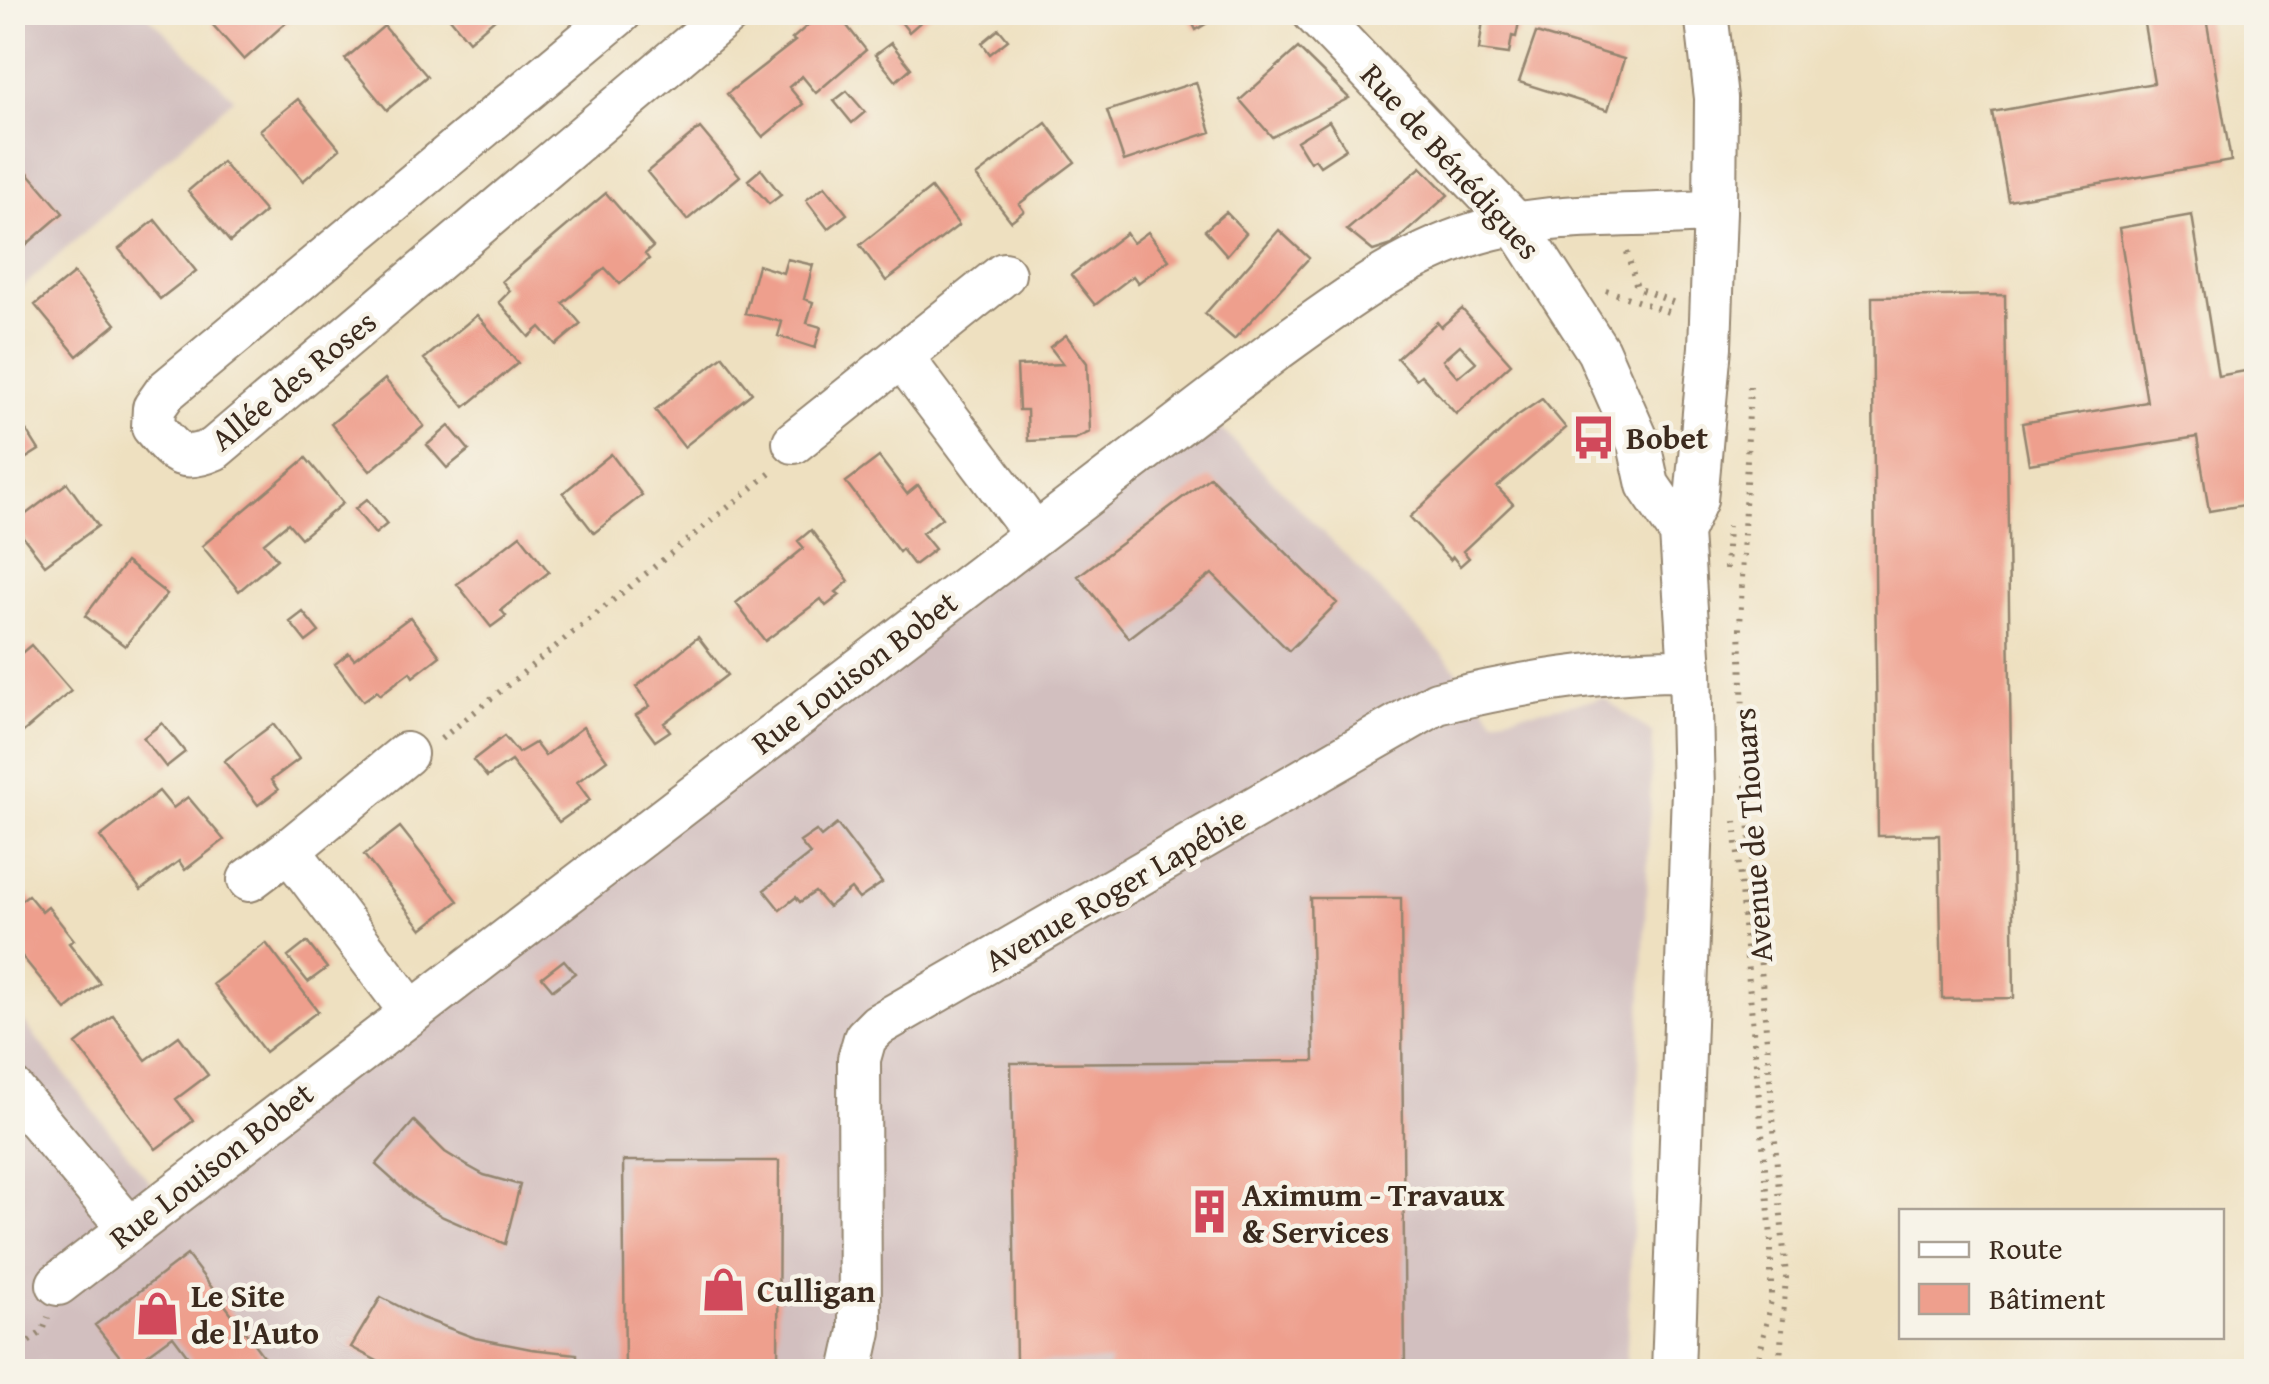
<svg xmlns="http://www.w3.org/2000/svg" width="2269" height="1384" viewBox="0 0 2269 1384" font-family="'Gentium Book Plus',serif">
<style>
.industrial{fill:#d2bfbf}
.building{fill:#ee9f8d;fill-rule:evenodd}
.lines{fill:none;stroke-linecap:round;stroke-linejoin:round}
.minor-casing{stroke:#94856f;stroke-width:46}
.path{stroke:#94856f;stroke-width:6;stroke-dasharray:2.5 8;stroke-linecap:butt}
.minor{stroke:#fff;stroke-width:42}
.labels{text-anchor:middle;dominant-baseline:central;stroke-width:9;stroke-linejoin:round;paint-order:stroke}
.street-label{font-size:32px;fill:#3b2a1e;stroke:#f7f3e8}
.poi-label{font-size:32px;font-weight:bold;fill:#3b2a1e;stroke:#f7f3e8;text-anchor:start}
</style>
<rect width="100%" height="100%" fill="#f7f3e8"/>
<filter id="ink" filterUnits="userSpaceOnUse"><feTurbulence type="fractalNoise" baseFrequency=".01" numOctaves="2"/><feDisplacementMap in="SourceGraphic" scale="20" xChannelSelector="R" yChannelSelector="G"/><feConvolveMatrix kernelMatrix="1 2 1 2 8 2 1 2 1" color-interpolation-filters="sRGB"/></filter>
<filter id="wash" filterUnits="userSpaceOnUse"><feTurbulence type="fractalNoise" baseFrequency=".0048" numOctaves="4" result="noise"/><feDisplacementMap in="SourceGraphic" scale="40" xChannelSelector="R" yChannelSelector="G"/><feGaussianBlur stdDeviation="2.25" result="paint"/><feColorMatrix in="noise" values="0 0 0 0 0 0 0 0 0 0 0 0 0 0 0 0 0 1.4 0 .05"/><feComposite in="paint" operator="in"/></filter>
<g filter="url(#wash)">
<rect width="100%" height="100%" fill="#eee0c0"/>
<path class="industrial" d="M 13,13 L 145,13 L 234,98 L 13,296 Z
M 1201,408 L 1450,662 L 1494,718 L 1604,698 L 1653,734 L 1626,1371 L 13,1371 L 12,1007 L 164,1200 Z"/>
<g id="blocks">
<path class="building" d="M 227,12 L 298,12 L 244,60 L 213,25 Z
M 445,12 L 503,12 L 469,41 Z
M 823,12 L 836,12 L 866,50 L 816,93 L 802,76 L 789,87 L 803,104 L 763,137 L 727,94 L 795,41 L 792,39 Z
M 893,12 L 932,12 L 909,32 Z
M 1187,12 L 1225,12 L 1196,30 Z
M 1484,12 L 1521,12 L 1516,37 L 1512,36 L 1509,54 L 1479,50 Z
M 2142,12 L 2205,12 L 2231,161 L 2008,200 L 1992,112 L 2154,83 Z
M 384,26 L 427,76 L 387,110 L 345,59 Z
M 999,29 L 1008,40 L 990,54 L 982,43 Z
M 1536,33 L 1624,59 L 1608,110 L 1519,82 Z
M 891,43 L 911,68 L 896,81 L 875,55 Z
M 1298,48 L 1349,98 L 1272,137 L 1240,100 Z
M 1196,82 L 1211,132 L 1124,161 L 1107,111 Z
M 847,91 L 865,112 L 852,123 L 834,101 Z
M 298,99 L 340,149 L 303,181 L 260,130 Z
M 1329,121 L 1346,149 L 1320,166 L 1315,159 L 1310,162 L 1297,141 Z
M 1046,123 L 1075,162 L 1019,204 L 1024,211 L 1011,221 L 976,176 Z
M 700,128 L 740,176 L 687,220 L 647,172 Z
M 12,154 L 63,213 L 12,257 Z
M 222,162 L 265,212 L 230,242 L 188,191 Z
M 1421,167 L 1448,195 L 1392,245 L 1373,251 L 1347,230 Z
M 761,169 L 781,195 L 769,204 L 748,180 Z
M 825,186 L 847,214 L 828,229 L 806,200 Z
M 931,188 L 959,225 L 886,281 L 860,245 Z
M 606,193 L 653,247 L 645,254 L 649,259 L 620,284 L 605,268 L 563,303 L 581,324 L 556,345 L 540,327 L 529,337 L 499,302 L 510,291 L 502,281 Z
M 1226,212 L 1246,233 L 1227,255 L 1205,230 Z
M 2192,215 L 2218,376 L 2256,369 L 2256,503 L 2209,511 L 2197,437 L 2029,464 L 2022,423 L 2147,402 L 2119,228 Z
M 155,220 L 196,271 L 160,299 L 119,249 Z
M 1279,230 L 1309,258 L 1234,339 L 1205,314 Z
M 1148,232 L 1169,260 L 1138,283 L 1133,276 L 1095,305 L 1071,275 L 1126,233 L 1133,243 Z
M 787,259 L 813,265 L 804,299 L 813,302 L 807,323 L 821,327 L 815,348 L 778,336 L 782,322 L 745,313 L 758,265 L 783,273 Z
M 74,273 L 116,324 L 77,356 L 35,305 Z
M 2005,295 L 2014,998 L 1942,999 L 1939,835 L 1878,836 L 1872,297 Z
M 1462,309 L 1511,364 L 1456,414 L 1421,375 L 1416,379 L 1397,358 L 1437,322 L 1441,327 ZM 1460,345 L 1476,362 L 1458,377 L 1443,360 Z
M 477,315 L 518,363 L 465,407 L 424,359 Z
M 1066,335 L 1087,363 L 1090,432 L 1075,439 L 1028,441 L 1027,410 L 1019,410 L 1017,366 L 1063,364 L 1050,347 Z
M 723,356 L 752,393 L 684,447 L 655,410 Z
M 385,379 L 424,426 L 370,471 L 331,424 Z
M 1542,399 L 1566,428 L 1497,487 L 1513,504 L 1463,551 L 1469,558 L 1460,566 L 1453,557 L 1450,560 L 1410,517 L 1517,416 Z
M 12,407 L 39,450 L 12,467 Z
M 449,426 L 469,450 L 447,468 L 427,445 Z
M 611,454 L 642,495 L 594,533 L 563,493 Z
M 879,457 L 907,494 L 918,485 L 942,518 L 922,533 L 935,549 L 914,565 L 902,549 L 899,552 L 846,482 Z
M 306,458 L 343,503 L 301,538 L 288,523 L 264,543 L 277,559 L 239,591 L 202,546 Z
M 1210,477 L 1337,603 L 1289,651 L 1212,574 L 1129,638 L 1078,576 Z
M 67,483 L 98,526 L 45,565 L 13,524 Z
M 367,499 L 387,524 L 375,534 L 355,509 Z
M 811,530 L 849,581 L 836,592 L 840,595 L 826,606 L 821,599 L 765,641 L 736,603 L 804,548 L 798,541 Z
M 520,535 L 549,572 L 501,610 L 506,616 L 491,627 L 457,584 Z
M 126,562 L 167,594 L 125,646 L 85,616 Z
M 303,612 L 319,632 L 306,642 L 290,622 Z
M 410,617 L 440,656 L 413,677 L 410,672 L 380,695 L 377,691 L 363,701 L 335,664 L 349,653 L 354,659 Z
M 698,637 L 727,675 L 664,723 L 670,731 L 655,741 L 636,715 L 650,706 L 636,687 Z
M 31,645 L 71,691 L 15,739 L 12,736 L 12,661 Z
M 162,723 L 185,752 L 166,767 L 143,738 Z
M 273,724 L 299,759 L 271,780 L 278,790 L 258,805 L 224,761 Z
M 583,727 L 607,760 L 577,782 L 590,800 L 559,822 L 511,761 L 487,777 L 473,760 L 504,736 L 518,753 L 535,743 L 545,756 Z
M 159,791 L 173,808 L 188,797 L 224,840 L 185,870 L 179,861 L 141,890 L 100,837 Z
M 837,824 L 882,883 L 859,899 L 851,889 L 828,907 L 815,892 L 800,902 L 796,897 L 780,910 L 764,890 L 810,854 L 800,842 L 816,831 L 821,837 Z
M 400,827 L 458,901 L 422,929 L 364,855 Z
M 28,895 L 42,912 L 48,907 L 74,940 L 69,943 L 100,983 L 66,1010 L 12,944 L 12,907 Z
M 1310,898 L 1401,898 L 1405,1372 L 1109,1372 L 1109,1361 L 1016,1362 L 1011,1063 L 1314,1061 Z
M 307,942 L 327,968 L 308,982 L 288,957 Z
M 266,943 L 318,1011 L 265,1052 L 213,984 Z
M 564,960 L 575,973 L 553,990 L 542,977 Z
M 113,1015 L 146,1060 L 179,1036 L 208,1075 L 176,1099 L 193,1121 L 156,1149 L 76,1044 Z
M 414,1121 L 445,1152 L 466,1165 L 484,1175 L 520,1185 L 505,1244 L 443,1217 L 414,1199 L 376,1165 Z
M 623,1161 L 779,1161 L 778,1372 L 625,1372 Z
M 187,1255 L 222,1301 L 275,1372 L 200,1372 L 173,1336 L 129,1368 L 95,1325 Z
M 381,1297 L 422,1318 L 475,1338 L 531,1349 L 577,1354 L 577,1372 L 398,1372 L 351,1347 Z"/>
</g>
</g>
<g filter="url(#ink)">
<use href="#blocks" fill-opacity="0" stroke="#94856f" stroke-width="2.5"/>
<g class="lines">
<defs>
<path id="minor" d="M 621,12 L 166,391 L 154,408 L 153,427 C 175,452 180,464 214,449 L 730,12
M 1313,12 L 1516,224 L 1598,351 L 1639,444 L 1648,485 L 1681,533
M 901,356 L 1035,534
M 794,442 L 1004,274
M 406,754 L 289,850 L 411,1012
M 249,880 L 289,850
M 12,1089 L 129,1228
M 58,1284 L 1277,349 C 1342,302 1411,249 1491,229 C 1563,211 1641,218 1715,211
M 851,1372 L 860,1331 L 859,1059 L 865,1038 L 878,1025 L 1437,703 C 1518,683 1606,669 1690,670
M 1673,1372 L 1693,790 L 1690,670 L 1681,533 L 1696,500 L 1710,347 L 1715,211 L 1716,98 L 1706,12"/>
</defs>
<use href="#minor" class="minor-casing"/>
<path class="path" d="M 1627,252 L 1637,288 L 1675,303
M 1606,290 L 1674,314
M 1750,386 L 1740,628 L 1745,770 L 1786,1277 L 1779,1372
M 1726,569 L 1728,526
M 441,739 L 773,471
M 1735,821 L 1771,1237 L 1771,1300 L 1756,1372
M 12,1354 L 43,1331 L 48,1317"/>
<use href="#minor" class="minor"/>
</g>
</g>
<defs>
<symbol id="bus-bare" viewBox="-9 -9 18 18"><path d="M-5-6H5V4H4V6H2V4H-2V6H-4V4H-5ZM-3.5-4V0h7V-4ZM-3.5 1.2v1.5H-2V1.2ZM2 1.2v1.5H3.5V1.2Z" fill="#d1495b" stroke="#f7f3e8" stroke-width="2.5" paint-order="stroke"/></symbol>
<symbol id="building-bare" viewBox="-9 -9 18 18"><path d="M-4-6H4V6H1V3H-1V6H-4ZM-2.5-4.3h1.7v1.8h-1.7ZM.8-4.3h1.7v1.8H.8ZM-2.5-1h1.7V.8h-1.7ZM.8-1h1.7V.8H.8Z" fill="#d1495b" stroke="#f7f3e8" stroke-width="2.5" paint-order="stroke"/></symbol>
<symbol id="shop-bare" viewBox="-9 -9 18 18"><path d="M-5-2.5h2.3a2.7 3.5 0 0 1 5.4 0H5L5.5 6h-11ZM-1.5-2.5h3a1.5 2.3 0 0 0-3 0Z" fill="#d1495b" stroke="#f7f3e8" stroke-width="2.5" paint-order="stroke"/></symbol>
</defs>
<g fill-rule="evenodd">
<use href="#bus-bare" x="1562" y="406" width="63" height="63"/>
<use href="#building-bare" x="1178" y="1180" width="63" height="63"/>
<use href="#shop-bare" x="692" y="1258" width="63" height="63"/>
<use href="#shop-bare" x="126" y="1282" width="63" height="63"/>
</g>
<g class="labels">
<g class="street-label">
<text transform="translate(1451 161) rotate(48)">Rue de Bénédigues</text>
<text transform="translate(293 380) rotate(-39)">Allée des Roses</text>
<text transform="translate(854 672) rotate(-37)">Rue Louison Bobet</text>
<text transform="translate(1752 835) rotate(-94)">Avenue de Thouars</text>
<text transform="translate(1115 889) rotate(-30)">Avenue Roger Lapébie</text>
<text transform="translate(211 1165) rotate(-38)">Rue Louison Bobet</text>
</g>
<g class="poi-label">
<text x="1626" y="437">Bobet</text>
<text x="1242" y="1194">Aximum - Travaux<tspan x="1242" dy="37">&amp; Services</tspan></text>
<text x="757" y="1290">Culligan</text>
<text x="191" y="1295">Le Site<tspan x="191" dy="37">de l'Auto</tspan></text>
</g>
</g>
<rect width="2269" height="1384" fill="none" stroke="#f7f3e8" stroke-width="50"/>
<rect x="1899" y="1209" width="325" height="130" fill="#f7f3e8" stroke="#aca397" stroke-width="2.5"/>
<rect x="1919" y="1242" width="50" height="15" fill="#ffffff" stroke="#aca397" stroke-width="2.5"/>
<text x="1989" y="1259" font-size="30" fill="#3b2a1e">Route</text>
<rect x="1919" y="1284" width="50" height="30" fill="#ee9f8d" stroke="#aca397" stroke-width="2.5"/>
<text x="1989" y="1309" font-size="30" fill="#3b2a1e">Bâtiment</text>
</svg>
